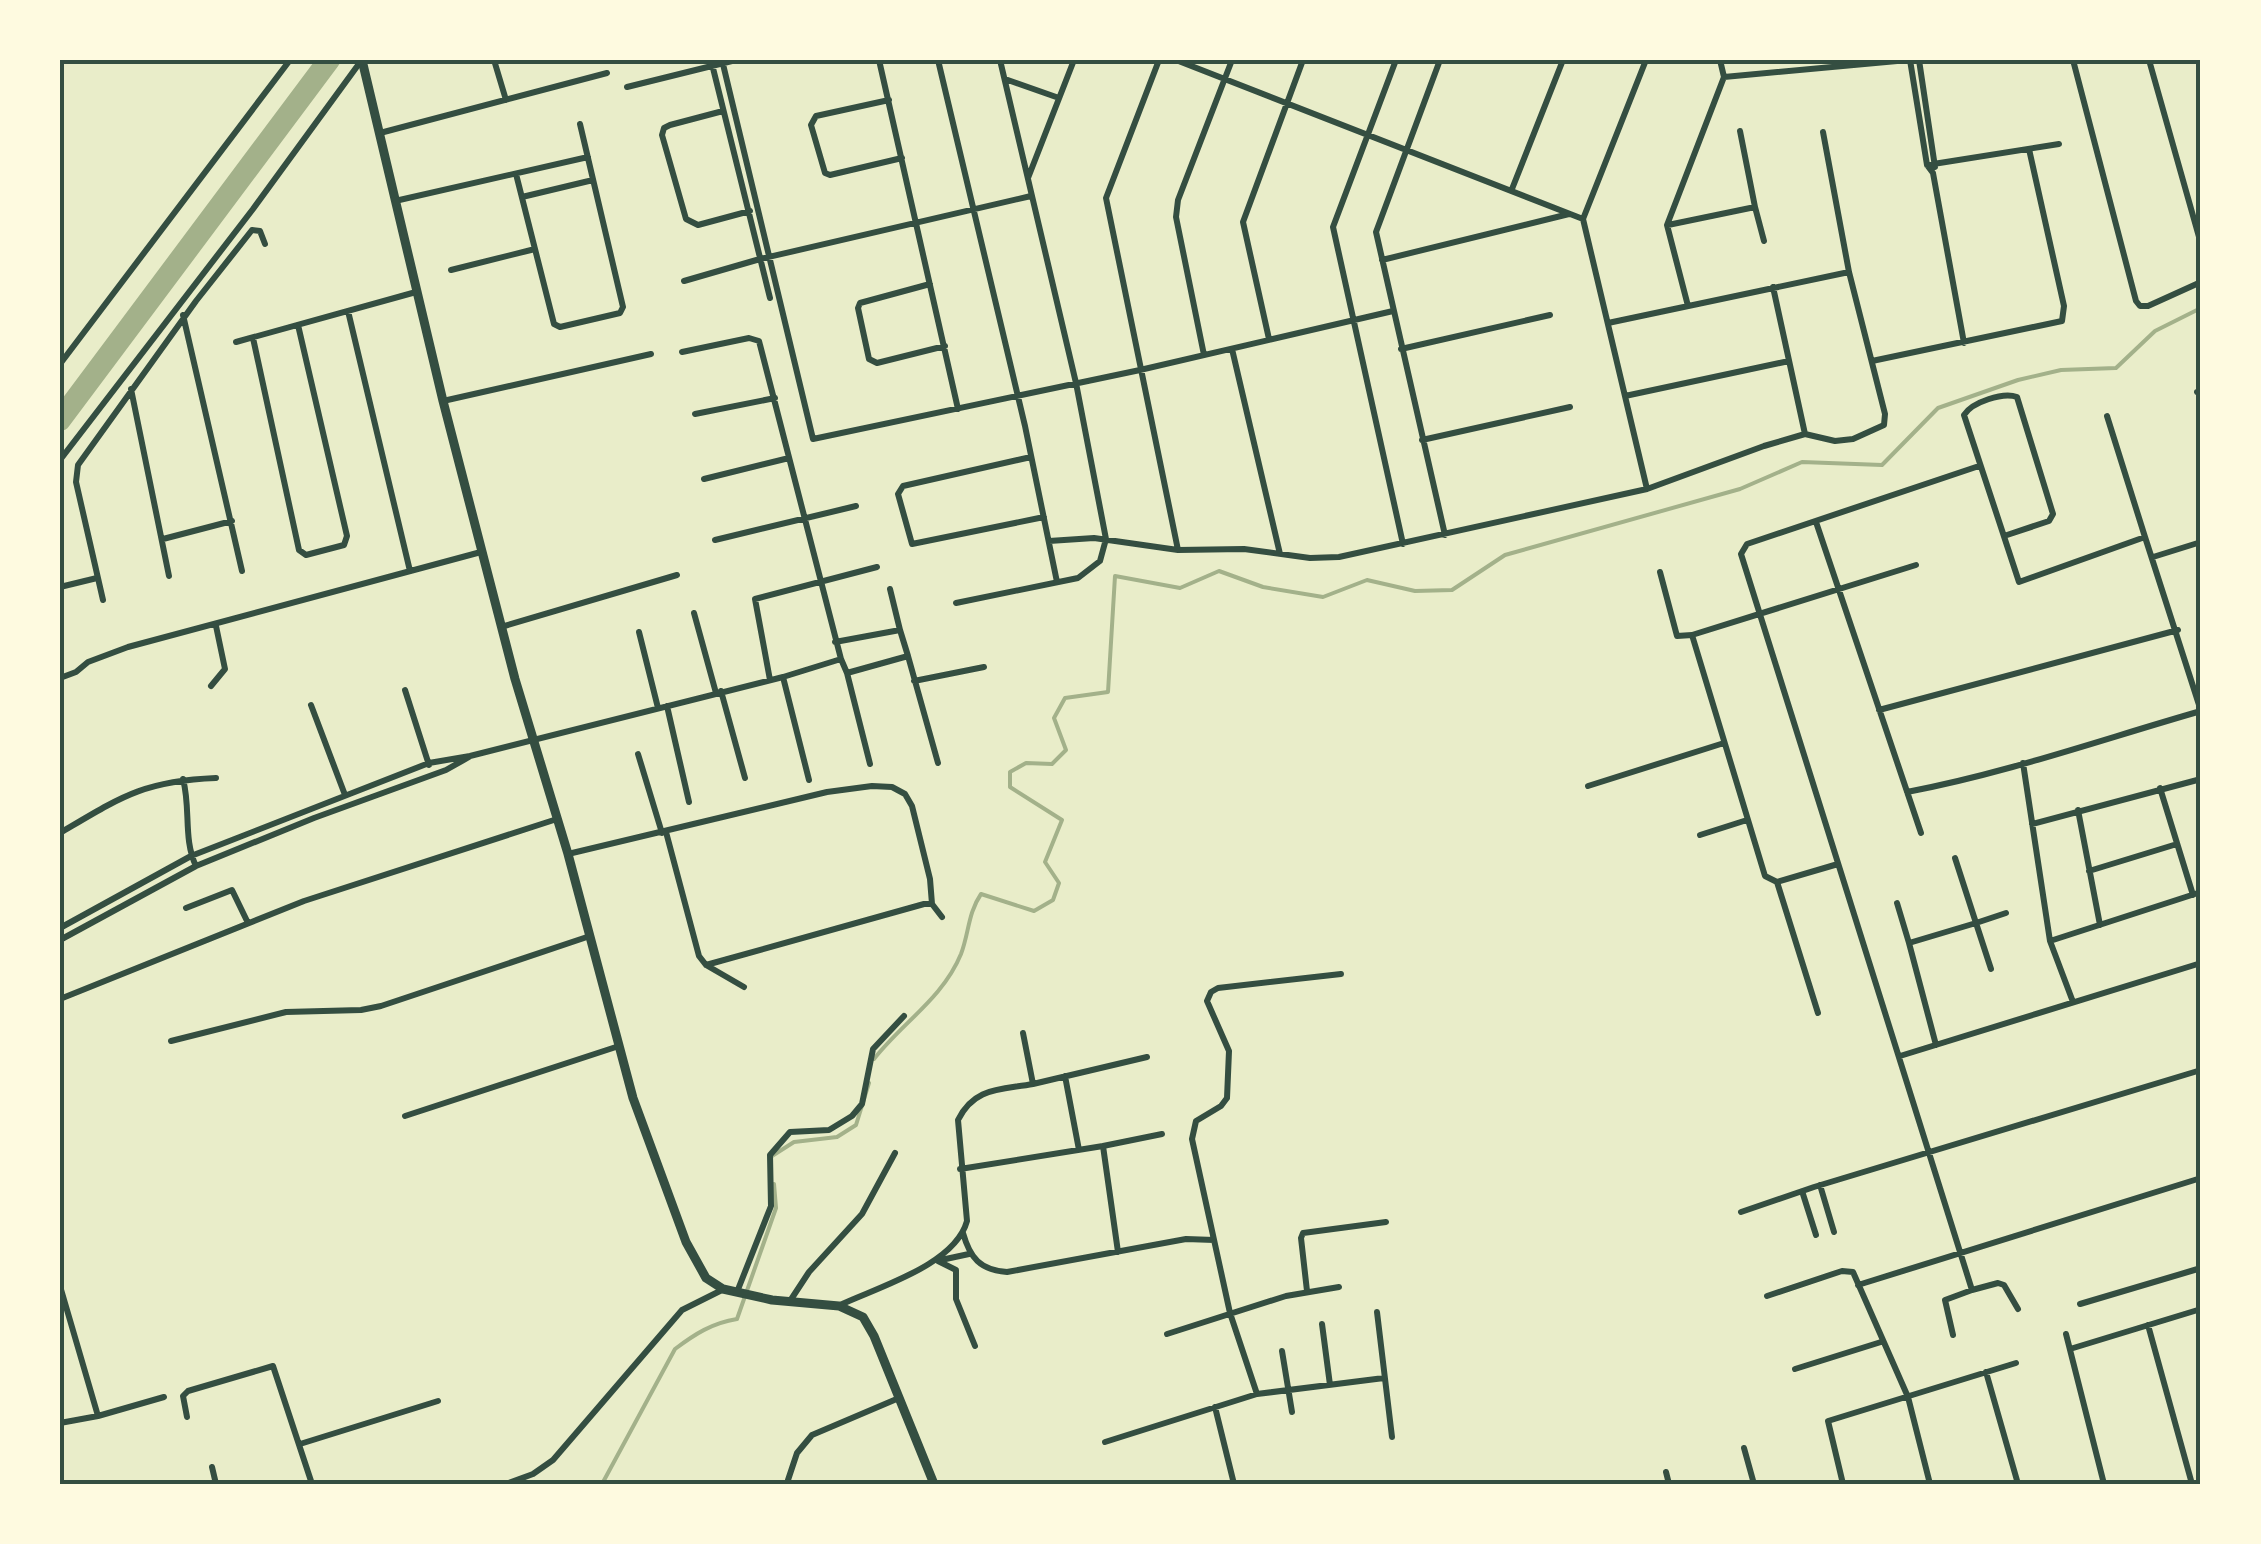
<svg xmlns="http://www.w3.org/2000/svg" width="2261" height="1544" viewBox="0 0 2261 1544" font-family="Signika,sans-serif">
<style>
.lines{fill:none;stroke-linecap:round;stroke-linejoin:round}
.stream{stroke:#a3b18a;stroke-width:4}
.river{stroke:#a3b18a;stroke-width:22}
.minor{stroke:#344e41;stroke-width:6}
.secondary{stroke:#344e41;stroke-width:9}
.neatline{fill:none;stroke:#344e41;stroke-width:4}
</style>
<rect width="100%" height="100%" fill="#e9edc9"/>
<g class="lines">
<path class="stream" d="M 874,1059 C 902,1023 943,998 961,954 C 969,933 968,913 981,894 L 1034,911 L 1053,900 L 1059,883 L 1045,862 L 1062,820 L 1010,787 L 1010,772 L 1026,763 L 1052,764 L 1066,750 L 1054,718 L 1065,698 L 1108,692 L 1115,576 L 1180,588 L 1219,571 L 1263,587 L 1323,597 L 1367,580 L 1415,591 L 1452,590 L 1505,555 L 1740,489 L 1802,462 L 1882,465 L 1938,408 L 2018,380 L 2061,370 L 2116,368 L 2155,331 L 2201,308
M 772,1156 L 794,1142 L 837,1137 L 856,1125 L 869,1083
M 602,1484 L 675,1349 C 695,1334 712,1323 737,1319 L 776,1208 L 774,1184"/>
<path class="river" d="M 60,420 L 329,60"/>
<path class="minor" d="M 494,60 L 506,100
M 711,60 L 770,298
M 722,60 L 813,439 L 1140,370 L 1393,311
M 879,60 L 958,409
M 938,60 L 1025,426 L 1057,582
M 1159,60 L 1106,198 L 1178,550
M 1176,60 L 1583,219
M 1396,60 L 1333,227 L 1403,544
M 1440,60 L 1376,232 L 1445,535
M 1646,60 L 1583,219 L 1647,489
M 1910,60 L 1927,165 L 1933,173 L 1964,343
M 1919,60 L 1935,167
M 2073,60 L 2136,301 L 2140,306 L 2148,306 L 2201,282
M 2149,60 L 2201,244
M 1724,77 L 1908,60
M 1005,79 L 1059,98
M 627,87 L 736,60
M 889,100 L 816,116 L 811,125 L 825,173 L 830,175 L 902,158
M 723,111 L 670,125 L 664,128 L 662,135 L 686,219 L 698,225 L 750,211
M 380,133 L 607,73
M 1927,165 L 2059,144
M 516,174 L 554,324 L 560,327 L 620,313 L 623,307 L 580,124
M 1028,178 L 1074,60
M 1512,189 L 1563,60
M 522,197 L 593,180
M 395,201 L 588,157
M 1755,207 L 1764,241
M 1668,225 L 1755,207 L 1740,131
M 1382,260 L 1569,214
M 451,270 L 535,249
M 684,281 L 760,259 L 1031,196
M 930,284 L 860,303 L 858,308 L 869,359 L 877,363 L 945,346
M 1773,287 L 1805,434
M 1688,306 L 1667,225 L 1724,77 L 1720,60
M 348,311 L 410,571
M 183,315 L 242,571
M 1608,323 L 1849,272
M 253,338 L 299,550 L 306,555 L 344,545 L 347,536 L 298,325
M 1269,339 L 1243,222 L 1303,60
M 236,342 L 416,292
M 1232,349 L 1280,554
M 1401,349 L 1550,315
M 682,352 L 749,338 L 759,341 L 841,659
M 1204,355 L 1176,217 L 1178,200 L 1232,60
M 1872,361 L 2062,321 L 2064,306 L 2029,149
M 60,364 L 290,60
M 131,389 L 169,576
M 2197,392 L 2201,391
M 1625,396 L 1789,361
M 443,401 L 651,354
M 695,414 L 775,398
M 2107,416 L 2145,537
M 1422,440 L 1570,407
M 1031,457 L 903,486 L 898,494 L 912,544 L 1044,517
M 60,460 L 253,209 L 361,61
M 1979,466 L 1747,544 L 1741,554 L 1972,1290 L 1998,1283 L 2004,1285 L 2018,1309
M 704,479 L 789,458
M 1816,522 L 1921,833
M 2004,536 L 2049,521 L 2053,514 L 2017,397 C 2003,392 1972,402 1964,415 L 2019,582 L 2145,537 L 2201,711
M 163,539 L 232,521
M 715,540 L 856,506
M 1049,541 L 1094,538 L 1178,550 L 1244,549 L 1310,558 L 1339,557 L 1647,489 L 1764,446 L 1805,434 L 1835,441 L 1853,439 L 1884,425 L 1885,414 L 1849,272 L 1823,132
M 2153,557 L 2201,542
M 1660,572 L 1677,636 L 1692,635 L 1765,876 L 1777,882 L 1838,864
M 60,587 L 97,578
M 890,589 L 900,630
M 103,600 L 76,482 L 78,465 L 196,301 L 252,230 L 260,231 L 265,244
M 956,603 L 1078,578 L 1100,561 L 1106,539 L 1076,383 L 1000,60
M 694,613 L 716,693
M 501,627 L 677,575
M 639,632 L 658,708
M 1692,635 L 1916,565
M 835,642 L 900,630 L 908,656
M 847,673 L 870,764
M 783,677 L 809,780
M 60,678 L 76,672 L 88,662 L 128,647 L 481,552
M 770,680 L 755,599 L 877,567
M 914,681 L 984,667
M 211,686 L 225,669 L 216,626
M 405,690 L 429,765
M 721,691 L 745,778
M 311,705 L 345,795
M 667,706 L 689,802
M 1879,710 L 2178,630
M 638,754 L 662,833
M 2023,763 L 2050,941 L 2073,1002
M 183,779 C 191,809 183,839 196,866
M 1588,786 L 1724,743
M 2160,788 L 2193,895
M 1907,792 C 2007,773 2103,739 2201,711
M 2078,810 L 2100,925
M 2032,824 L 2201,779
M 666,832 L 699,956 L 706,965 L 744,987
M 60,833 C 121,797 143,781 216,778
M 1700,835 L 1747,820
M 568,854 L 827,792 L 872,786 L 892,787 L 905,794 L 912,806 L 930,879 L 932,904
M 2089,871 L 2177,844
M 1777,882 L 1818,1013
M 1897,903 L 1909,943
M 186,908 L 232,890 L 248,923
M 60,928 L 191,856 L 429,763 L 470,756 L 783,677 L 841,659 L 847,673 L 908,656 L 938,763
M 60,940 L 196,866 L 314,818 L 446,770 L 469,757
M 2050,941 L 2201,892
M 706,965 L 924,904 L 932,904 L 942,917
M 1991,969 L 1976,923 L 2006,913
M 60,999 L 304,901 L 557,819
M 171,1041 L 286,1012 L 361,1010 L 381,1006 L 590,936
M 1936,1045 L 1909,943 L 1976,923 L 1955,858
M 1900,1056 L 2201,963
M 1065,1076 L 1079,1150
M 1033,1084 L 1147,1057
M 405,1116 L 619,1046
M 1103,1146 L 1162,1134
M 960,1169 L 1103,1146 L 1118,1252
M 1820,1185 L 1834,1232
M 1802,1191 L 1816,1235
M 1741,1212 L 1814,1187 L 2201,1070
M 963,1233 C 970,1258 980,1270 1007,1272 L 1186,1239 L 1214,1240
M 941,1260 L 969,1254
M 938,1261 L 956,1270 L 956,1299 L 975,1346
M 1858,1285 L 2201,1178
M 60,1286 L 98,1416
M 1307,1291 L 1301,1238 L 1303,1233 L 1386,1222
M 737,1292 L 771,1206 L 770,1155 L 790,1132 L 829,1130 L 852,1116 L 862,1104 L 873,1049 L 904,1016
M 1767,1296 L 1842,1271 L 1853,1272 L 1908,1397 L 1930,1484
M 790,1301 L 809,1272 L 862,1214 L 895,1153
M 2080,1304 L 2201,1268
M 840,1305 C 878,1287 955,1265 967,1221 L 958,1120 C 974,1087 1000,1090 1033,1084 L 1023,1033
M 1377,1312 L 1392,1437
M 1322,1324 L 1330,1385
M 2148,1325 L 2192,1484
M 1167,1334 L 1286,1296 L 1339,1287
M 2066,1334 L 2104,1484
M 1953,1335 L 1945,1300 L 1972,1290
M 2070,1349 L 2201,1309
M 1282,1351 L 1292,1412
M 1795,1369 L 1881,1342
M 1986,1372 L 2018,1484
M 1257,1394 L 1230,1313 L 1192,1139 L 1196,1121 L 1221,1106 L 1227,1098 L 1229,1051 L 1207,1001 L 1211,992 L 1218,988 L 1341,974
M 1215,1407 L 1234,1484
M 187,1417 L 183,1396 L 188,1391 L 273,1366 L 312,1484
M 60,1423 L 98,1416 L 164,1397
M 1105,1442 L 1257,1394 L 1384,1378
M 300,1444 L 438,1401
M 1744,1448 L 1754,1484
M 212,1467 L 216,1484
M 1666,1472 L 1669,1484
M 788,1480 L 797,1453 L 812,1435 L 899,1398
M 127,1484 L 136,1484
M 506,1484 L 533,1474 L 553,1460 L 682,1310 L 722,1290
M 1843,1484 L 1828,1421 L 2016,1363"/>
<path class="secondary" d="M 362,60 L 443,401 L 515,679 L 568,854 L 633,1098 L 686,1242 L 706,1278 L 723,1289 L 772,1300 L 839,1306 L 863,1317 L 874,1336 L 934,1484"/>
</g>
<rect width="2261" height="1544" fill="none" stroke="#fefae0" stroke-width="125"/>
<rect x="62" y="62" width="2136" height="1420" class="neatline"/>
</svg>
